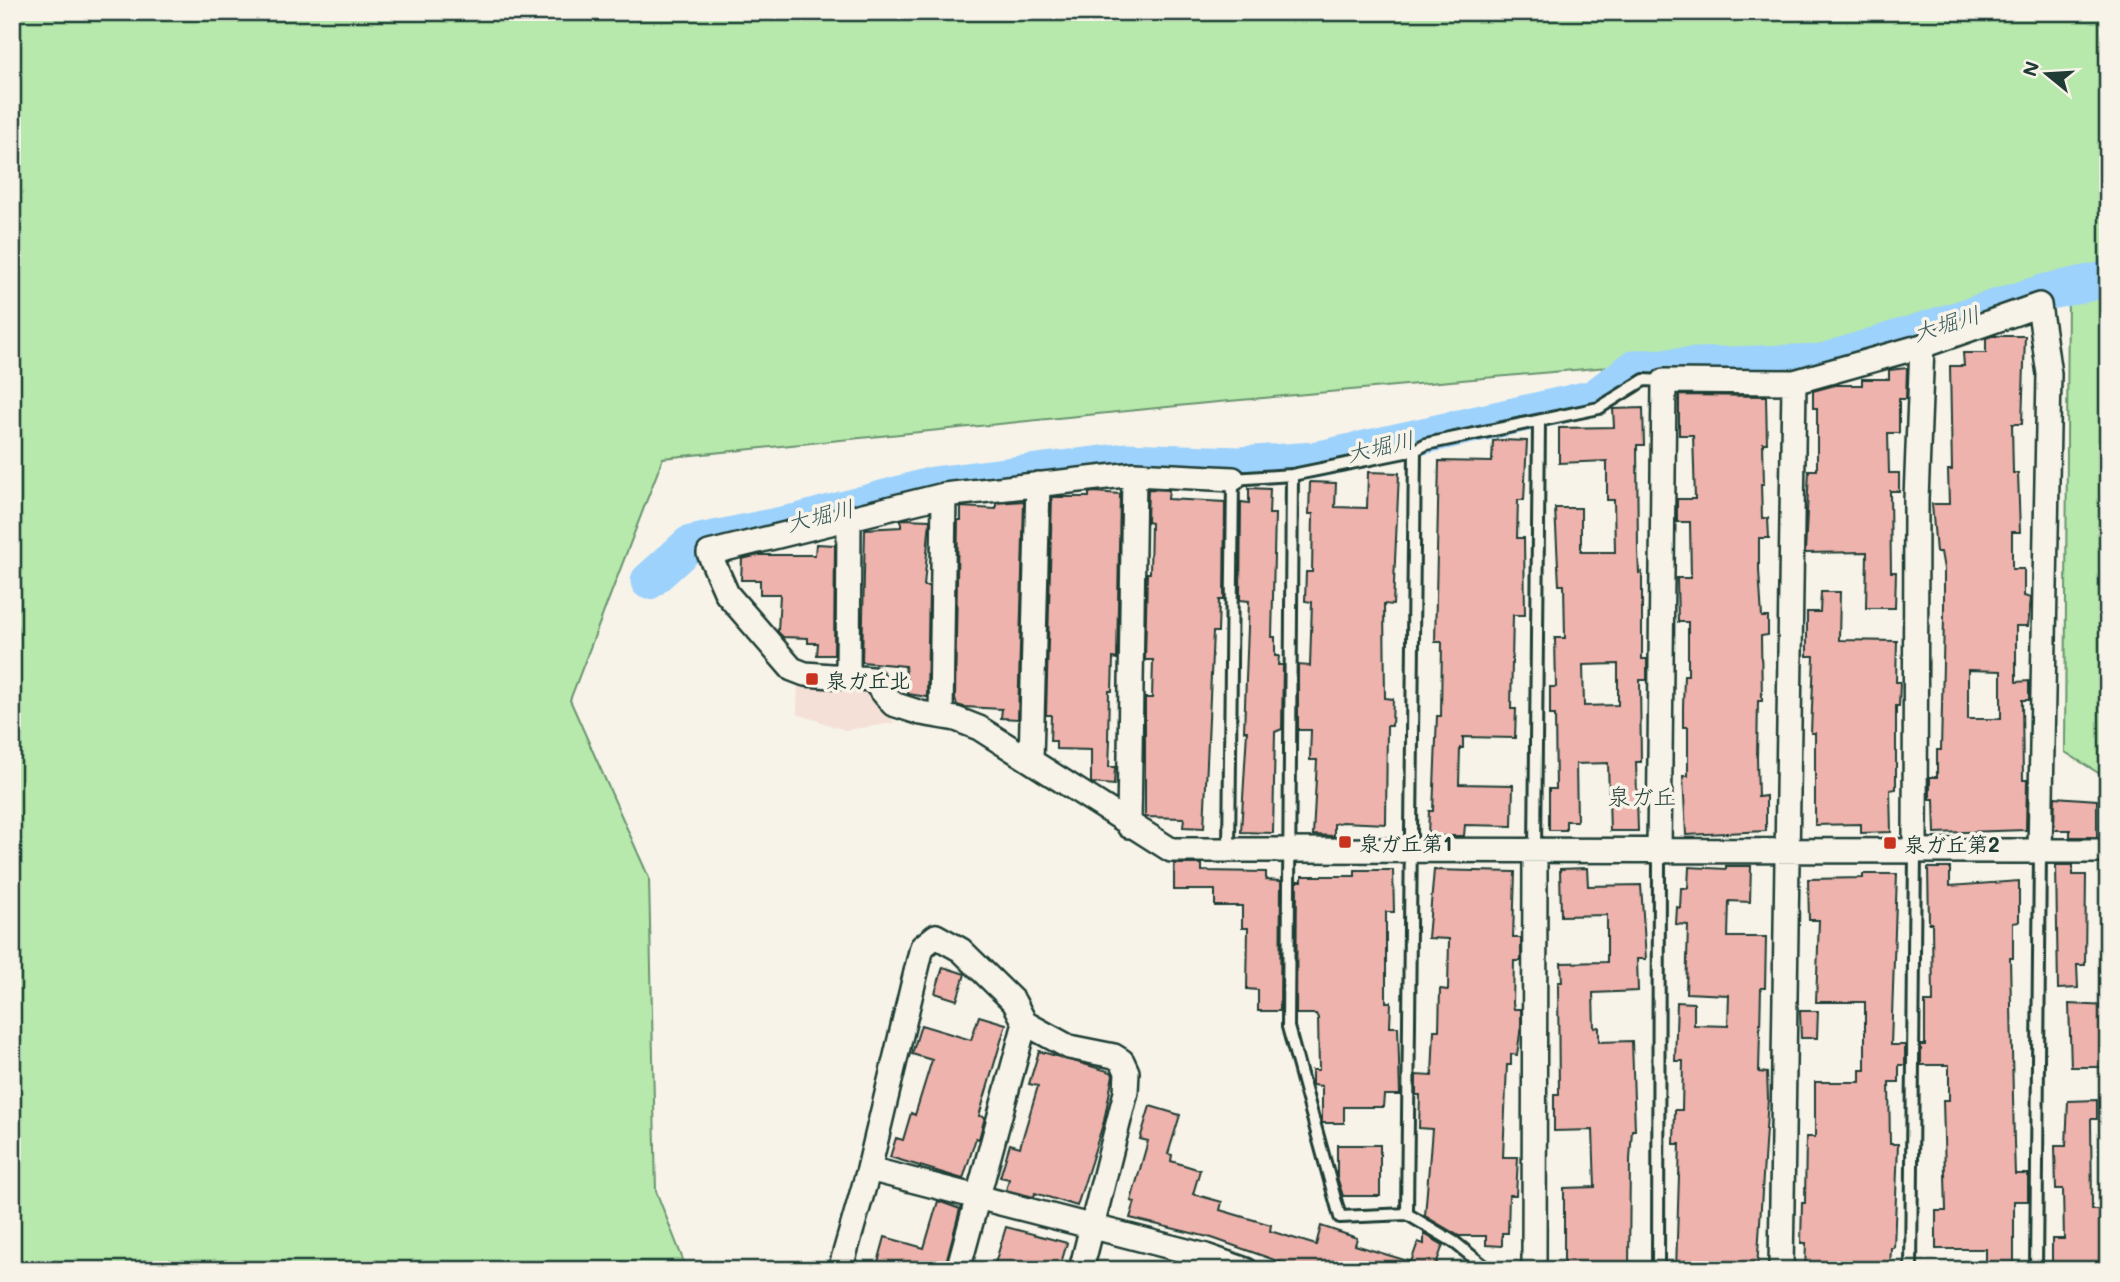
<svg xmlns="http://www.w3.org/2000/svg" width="2120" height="1282" viewBox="0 0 2120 1282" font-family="Mali,'Klee One',sans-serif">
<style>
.built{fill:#f4e0d6}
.green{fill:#b6e9ab;stroke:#6a9370;stroke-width:2}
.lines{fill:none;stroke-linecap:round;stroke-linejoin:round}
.river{stroke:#9dd2fc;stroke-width:37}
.building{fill:#eeb3ac;stroke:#1f3d34;stroke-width:2;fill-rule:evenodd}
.service-casing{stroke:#1f3d34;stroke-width:16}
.minor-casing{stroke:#1f3d34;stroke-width:28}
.service{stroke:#f7f3e8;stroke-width:10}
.minor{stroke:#f7f3e8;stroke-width:23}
.poi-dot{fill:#c8321e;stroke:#f7f3e8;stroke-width:2.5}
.labels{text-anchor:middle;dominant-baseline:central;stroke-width:7;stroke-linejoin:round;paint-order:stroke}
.poi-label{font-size:21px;font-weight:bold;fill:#1f3d34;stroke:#f7f3e8;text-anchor:start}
.water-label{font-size:23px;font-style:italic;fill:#385b5c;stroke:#f7f3e8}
.neighbourhood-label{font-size:23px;fill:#1f3d34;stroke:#f7f3e8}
</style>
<rect width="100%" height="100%" fill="#f7f3e8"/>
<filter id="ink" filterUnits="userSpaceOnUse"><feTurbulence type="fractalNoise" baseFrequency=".0143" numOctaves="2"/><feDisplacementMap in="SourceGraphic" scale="14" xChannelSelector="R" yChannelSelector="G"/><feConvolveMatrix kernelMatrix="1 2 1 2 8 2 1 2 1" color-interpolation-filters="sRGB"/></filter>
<g filter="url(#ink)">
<path class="built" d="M 841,685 L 866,691 L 895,723 L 845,730 L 797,714 L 798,686 Z"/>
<path class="green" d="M 12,12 L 2108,12 L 2108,779 L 2065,752 L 2068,289 L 1796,350 L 1207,403 L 663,458 L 570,700 L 649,878 L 656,1191 L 687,1270 L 12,1270 Z"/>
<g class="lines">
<path class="river" d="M 649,581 L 690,544 L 801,521 L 933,485 L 1126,461 L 1239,465 L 1315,460 L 1594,398 L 1635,368 L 1823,362 L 2046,292 L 2108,279"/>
</g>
<path class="building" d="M 1992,336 L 2025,336 L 2022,424 L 2012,424 L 2013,473 L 2018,473 L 2020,532 L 2012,532 L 2012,569 L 2024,569 L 2024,596 L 2031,598 L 2028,626 L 2016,626 L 2016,682 L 2029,681 L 2029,700 L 2022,700 L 2023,780 L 2027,780 L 2026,830 L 1935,833 L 1934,799 L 1930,799 L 1930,777 L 1937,777 L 1937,750 L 1941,750 L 1944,618 L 1944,569 L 1941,552 L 1936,552 L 1932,504 L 1949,504 L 1948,470 L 1952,470 L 1950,366 L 1964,366 L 1963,353 L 1986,353 L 1986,338 ZM 1968,670 L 2001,671 L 2001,719 L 1968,719 Z
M 1907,368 L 1906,399 L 1899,399 L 1899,433 L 1888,433 L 1889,473 L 1899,473 L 1899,491 L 1890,491 L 1891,572 L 1896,572 L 1895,608 L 1866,608 L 1867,552 L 1805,553 L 1809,470 L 1817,470 L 1817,408 L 1813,408 L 1813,391 L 1835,385 L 1862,385 L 1862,379 L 1889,379 L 1889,370 Z
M 1679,395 L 1766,396 L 1767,443 L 1763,443 L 1764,484 L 1761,484 L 1762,518 L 1768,518 L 1769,538 L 1759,538 L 1759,570 L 1762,617 L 1768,617 L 1768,635 L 1761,636 L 1762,701 L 1758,701 L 1757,758 L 1758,797 L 1766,796 L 1766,831 L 1686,835 L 1683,776 L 1688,776 L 1688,727 L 1683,727 L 1683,708 L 1684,675 L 1688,675 L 1688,622 L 1678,622 L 1677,578 L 1691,578 L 1690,522 L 1677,522 L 1677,499 L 1695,499 L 1693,435 L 1679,435 Z
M 1643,408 L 1644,445 L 1637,445 L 1638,551 L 1639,573 L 1642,572 L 1642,659 L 1647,659 L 1647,680 L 1640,680 L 1641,762 L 1636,762 L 1638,831 L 1610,831 L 1608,763 L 1576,764 L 1577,821 L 1566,821 L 1566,830 L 1549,830 L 1549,789 L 1556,789 L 1555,715 L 1550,715 L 1550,687 L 1556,687 L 1555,638 L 1565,638 L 1564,585 L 1559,585 L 1555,508 L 1581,508 L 1581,552 L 1615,552 L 1614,500 L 1607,500 L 1607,461 L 1559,463 L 1559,428 L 1614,427 L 1613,409 ZM 1618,664 L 1618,705 L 1584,706 L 1583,665 Z
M 1501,440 L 1527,441 L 1524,500 L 1518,500 L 1517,538 L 1524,538 L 1525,615 L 1513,615 L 1511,709 L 1516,709 L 1515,738 L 1463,737 L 1463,748 L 1460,748 L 1459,784 L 1513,785 L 1512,826 L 1465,825 L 1464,836 L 1428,836 L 1429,811 L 1433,811 L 1437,716 L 1441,716 L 1442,642 L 1435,642 L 1439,461 L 1492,462 L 1493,441 Z
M 1368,472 L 1399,473 L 1393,605 L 1384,604 L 1385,698 L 1393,699 L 1392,726 L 1387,726 L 1386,824 L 1342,822 L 1334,824 L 1334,836 L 1313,835 L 1317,760 L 1310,760 L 1311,730 L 1298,730 L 1298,665 L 1310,666 L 1312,602 L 1305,601 L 1306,572 L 1312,572 L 1313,514 L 1309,514 L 1310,482 L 1336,483 L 1335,507 L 1367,508 Z
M 1249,488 L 1270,489 L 1269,514 L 1275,514 L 1272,637 L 1275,637 L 1275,656 L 1279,656 L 1278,665 L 1283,665 L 1282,729 L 1275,732 L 1273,833 L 1241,832 L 1247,731 L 1244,731 L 1249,601 L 1240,600 L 1241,502 L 1249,503 Z
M 1148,489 L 1169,490 L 1168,499 L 1225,502 L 1224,600 L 1219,600 L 1218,632 L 1213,632 L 1204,828 L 1183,827 L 1184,818 L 1145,817 L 1145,698 L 1152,698 L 1153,660 L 1145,660 L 1147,573 L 1150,573 L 1151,523 L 1147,522 Z
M 1094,492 L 1120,494 L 1117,659 L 1113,658 L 1112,691 L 1109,691 L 1108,740 L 1110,740 L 1109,767 L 1115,767 L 1114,785 L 1091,783 L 1091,750 L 1056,749 L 1056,741 L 1050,741 L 1051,715 L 1046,715 L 1052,497 L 1089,497 L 1089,493 Z
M 1024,501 L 1018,719 L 1001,718 L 1002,709 L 964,707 L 957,705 L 955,698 L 958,520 L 961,520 L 961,507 L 996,509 L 996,503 Z
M 904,519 L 930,520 L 924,586 L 929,586 L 927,697 L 908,694 L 905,666 L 862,662 L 865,529 L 901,527 L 901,520 Z
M 816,544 L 835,545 L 834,655 L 817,655 L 818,643 L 808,643 L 808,638 L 783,637 L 778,632 L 780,594 L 760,594 L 760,580 L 741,580 L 742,559 L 759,555 L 815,555 Z
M 1821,592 L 1840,592 L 1839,640 L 1897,641 L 1896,682 L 1900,682 L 1899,706 L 1896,706 L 1896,789 L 1890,790 L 1891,832 L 1861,833 L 1861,824 L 1815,825 L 1815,733 L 1811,733 L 1814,656 L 1807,656 L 1807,612 L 1820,612 Z
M 2055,797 L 2097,800 L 2097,837 L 2070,837 L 2070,830 L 2054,830 Z
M 1174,864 L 1202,864 L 1202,871 L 1266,872 L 1266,880 L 1281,881 L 1280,1011 L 1258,1011 L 1258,990 L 1247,989 L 1248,928 L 1242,928 L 1242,906 L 1215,906 L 1215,890 L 1174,890 Z
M 2056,865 L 2073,865 L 2073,875 L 2086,875 L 2085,965 L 2077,965 L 2078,988 L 2058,989 Z
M 1726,866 L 1751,866 L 1750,902 L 1729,901 L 1728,937 L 1766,937 L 1765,988 L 1761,988 L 1759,1072 L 1767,1073 L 1768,1098 L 1757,1269 L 1676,1270 L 1680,1144 L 1674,1144 L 1675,1110 L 1682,1110 L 1683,1061 L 1675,1061 L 1677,1002 L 1694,1003 L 1694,1025 L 1728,1026 L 1729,995 L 1686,993 L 1688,925 L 1676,924 L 1677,907 L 1680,908 L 1681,888 L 1688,888 L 1689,867 L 1726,869 Z
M 1587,868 L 1588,886 L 1641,885 L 1646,959 L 1637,959 L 1638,991 L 1593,993 L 1594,1028 L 1599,1027 L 1599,1042 L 1632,1041 L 1635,1130 L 1632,1130 L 1630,1160 L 1629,1270 L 1564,1270 L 1564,1188 L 1595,1187 L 1593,1130 L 1554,1131 L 1554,1094 L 1559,1094 L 1558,982 L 1562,982 L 1561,963 L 1607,962 L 1607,915 L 1561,916 L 1560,869 Z
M 1928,868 L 1950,868 L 1950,886 L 2019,881 L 2019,922 L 2013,923 L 2013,958 L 2010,958 L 2014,1143 L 2015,1174 L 2028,1174 L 2028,1201 L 2014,1201 L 2014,1270 L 1986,1270 L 1986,1249 L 1936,1249 L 1936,1211 L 1946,1211 L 1943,1100 L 1949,1100 L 1949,1065 L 1921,1065 L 1921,1045 L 1925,1045 L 1925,1002 L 1933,1002 L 1932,923 L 1929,923 Z
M 1355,870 L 1393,870 L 1394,912 L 1386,912 L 1386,1002 L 1391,1002 L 1390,1027 L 1398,1027 L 1400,1095 L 1384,1095 L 1383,1107 L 1344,1107 L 1344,1123 L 1322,1123 L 1322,1086 L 1312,1085 L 1312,1070 L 1319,1070 L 1318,1018 L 1316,1014 L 1296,1014 L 1297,881 L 1302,881 L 1302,876 L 1355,876 Z
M 1434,870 L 1515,872 L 1513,938 L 1521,938 L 1521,961 L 1514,961 L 1513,1003 L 1514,1009 L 1521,1009 L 1521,1026 L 1517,1055 L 1511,1054 L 1511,1065 L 1507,1065 L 1503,1157 L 1518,1157 L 1516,1195 L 1509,1195 L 1508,1233 L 1502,1233 L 1502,1246 L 1486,1245 L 1486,1236 L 1459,1236 L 1425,1216 L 1432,1129 L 1419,1128 L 1420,1095 L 1416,1095 L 1416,1075 L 1432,1076 L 1434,1030 L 1439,1030 L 1440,989 L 1448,990 L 1449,939 L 1428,938 Z
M 1863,874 L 1897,874 L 1891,1045 L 1905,1045 L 1905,1065 L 1899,1065 L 1899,1082 L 1889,1082 L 1890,1144 L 1898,1144 L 1894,1248 L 1891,1248 L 1890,1270 L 1805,1270 L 1806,1243 L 1801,1243 L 1802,1203 L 1805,1203 L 1806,1137 L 1815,1137 L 1815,1082 L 1860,1082 L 1860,1070 L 1865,1070 L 1865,1002 L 1816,1002 L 1819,920 L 1809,920 L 1808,879 L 1863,878 Z
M 943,967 L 965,974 L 957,1000 L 935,993 Z
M 2069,1004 L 2108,1006 L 2108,1067 L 2071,1067 Z
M 1800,1011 L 1818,1011 L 1817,1038 L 1801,1038 Z
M 979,1016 L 1006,1024 L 979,1116 L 985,1117 L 979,1139 L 976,1138 L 963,1179 L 890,1157 L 896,1138 L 903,1140 L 911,1113 L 915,1115 L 932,1060 L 912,1054 L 921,1025 L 971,1040 Z
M 1039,1051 L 1111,1072 L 1113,1075 L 1104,1121 L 1077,1206 L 1035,1193 L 1034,1197 L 1006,1190 L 1009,1179 L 1000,1177 L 1010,1144 L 1020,1147 L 1038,1086 L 1029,1084 Z
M 2097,1100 L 2097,1119 L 2091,1119 L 2092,1210 L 2104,1210 L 2100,1268 L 2052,1269 L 2052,1239 L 2064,1239 L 2063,1189 L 2056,1189 L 2055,1146 L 2066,1146 L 2068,1101 Z
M 1150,1106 L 1180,1115 L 1168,1154 L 1172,1155 L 1171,1161 L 1200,1170 L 1193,1194 L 1222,1202 L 1220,1210 L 1271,1225 L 1270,1231 L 1316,1245 L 1321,1226 L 1357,1238 L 1355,1245 L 1411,1262 L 1418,1242 L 1424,1244 L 1424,1234 L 1443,1245 L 1434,1270 L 1303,1270 L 1212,1238 L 1130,1218 L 1135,1202 L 1131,1201 L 1148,1141 L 1140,1139 Z
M 1337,1145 L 1380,1145 L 1380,1196 L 1343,1196 L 1337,1177 Z
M 938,1201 L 960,1209 L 944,1270 L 876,1270 L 885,1237 L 924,1248 Z
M 1006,1227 L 1067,1243 L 1059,1270 L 993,1270 Z"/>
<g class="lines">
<defs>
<path id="service" d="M 1292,475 L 1288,1027 L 1340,1217 L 1407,1214
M 1229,850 L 1233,479 L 1292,475 L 1415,450
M 1535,851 L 1539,422
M 1489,1270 L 1454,1242 L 1407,1214 L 1415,450 L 1426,444 L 1599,408 L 1644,380 L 1664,381
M 1658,1270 L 1659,853
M 1911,1270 L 1915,851
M 2036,1270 L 2040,852"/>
<path id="minor" d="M 1794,382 L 1922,346
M 1134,474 L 1233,479
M 848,675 L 849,520
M 941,716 L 944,495
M 1031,761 L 1038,484
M 1129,826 L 1134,474 L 944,495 L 709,553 L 727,594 L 792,669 L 805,674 L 872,679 L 893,704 L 921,713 L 956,719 L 979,728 L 1171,850 L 2108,851
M 1915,851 L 1916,499 L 1922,346 L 2039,305 L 2049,374 L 2040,852
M 1659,853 L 1664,381 L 1794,382 L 1781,1270
M 869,1169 L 1206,1256 L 1246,1270
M 840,1270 L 869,1169 L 922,947 L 936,936 L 961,950 L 1014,1002 L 1025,1023 L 1069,1047 L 1114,1056 L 1122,1061 L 1127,1072 L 1126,1092 L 1081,1270
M 958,1270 L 1025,1023
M 1534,1270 L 1535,851"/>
</defs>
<use href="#service" class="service-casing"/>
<use href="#minor" class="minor-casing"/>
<use href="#service" class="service"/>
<use href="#minor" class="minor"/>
</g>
</g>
<g class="poi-dot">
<rect x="805" y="672" width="14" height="14" rx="3.5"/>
<rect x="1338" y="835" width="14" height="14" rx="3.5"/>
<rect x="1883" y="836" width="14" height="14" rx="3.5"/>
</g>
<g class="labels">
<g class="poi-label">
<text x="826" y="679">泉ガ丘北</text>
<text x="1359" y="842">泉ガ丘第1</text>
<text x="1904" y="843">泉ガ丘第2</text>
</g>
<g class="water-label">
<text transform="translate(1946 323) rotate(-17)">大堀川</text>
<text transform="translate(1380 446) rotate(-13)">大堀川</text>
<text transform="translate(820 515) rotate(-14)">大堀川</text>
</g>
<g class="neighbourhood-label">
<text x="1642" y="796">泉ガ丘</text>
</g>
</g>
<rect width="2120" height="1282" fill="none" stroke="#f7f3e8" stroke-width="42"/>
<rect x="21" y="21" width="2078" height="1240" fill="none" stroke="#1f3d34" stroke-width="2.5" filter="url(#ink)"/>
<g transform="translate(2047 74) rotate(288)" stroke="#f7f3e8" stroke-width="5" paint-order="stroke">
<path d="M0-5L12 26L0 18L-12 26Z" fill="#1f3d34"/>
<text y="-10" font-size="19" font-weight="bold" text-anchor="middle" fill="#1f3d34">N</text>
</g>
</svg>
